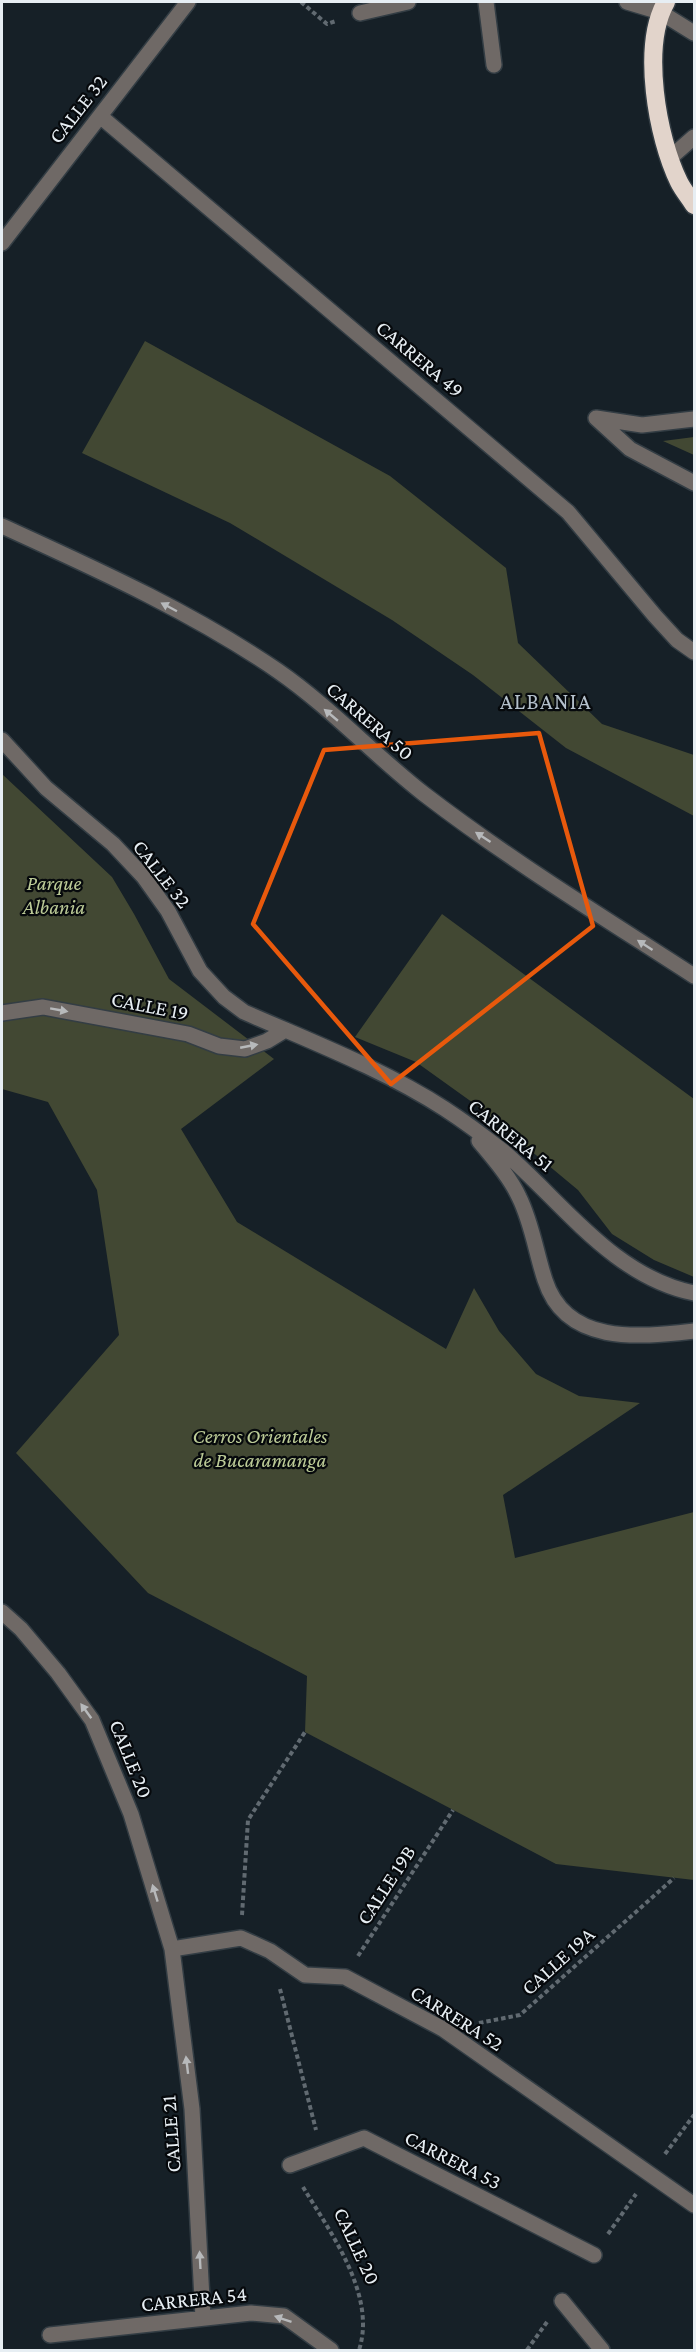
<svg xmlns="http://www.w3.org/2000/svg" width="696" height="2352" viewBox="0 0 696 2352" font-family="'Crimson Pro',serif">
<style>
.green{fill:#424833}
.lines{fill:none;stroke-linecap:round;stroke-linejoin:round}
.minor-casing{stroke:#333d44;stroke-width:18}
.highway-casing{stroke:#333d44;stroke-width:21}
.path{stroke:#616a71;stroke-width:4;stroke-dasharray:4.5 3;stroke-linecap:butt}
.minor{stroke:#6f6966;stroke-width:15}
.highway{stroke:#e2d4cb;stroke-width:18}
.oneway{fill:#b7b9bb}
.marked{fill:none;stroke:#e8590c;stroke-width:4.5;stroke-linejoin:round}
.labels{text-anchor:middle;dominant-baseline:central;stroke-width:4.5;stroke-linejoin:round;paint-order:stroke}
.street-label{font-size:21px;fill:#e7eef3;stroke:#06090c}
.park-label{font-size:21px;font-style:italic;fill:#bccb97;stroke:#06090c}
.neighbourhood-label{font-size:22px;letter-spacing:1.5px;fill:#b4c0cb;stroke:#06090c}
</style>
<rect width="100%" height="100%" fill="#162027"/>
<path class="green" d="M 145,341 L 390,476 L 506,568 L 518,643 L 602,724 L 694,755 L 694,816 L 566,748 L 473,675 L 392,620 L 230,523 L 82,453 Z
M 694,437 L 694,455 L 663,441 Z
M 2,774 L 112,877 L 134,914 L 169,979 L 274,1059 L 181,1129 L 237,1222 L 446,1349 L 474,1288 L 499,1331 L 536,1374 L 579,1396 L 640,1403 L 503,1495 L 515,1558 L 694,1512 L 694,1880 L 556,1864 L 305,1732 L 307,1676 L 148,1593 L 16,1453 L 119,1335 L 97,1190 L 48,1102 L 2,1089 Z
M 442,914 L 694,1099 L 694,1277 L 654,1260 L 612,1234 L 578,1190 L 476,1105 L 416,1062 L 355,1037 Z"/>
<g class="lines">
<defs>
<path id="minor" d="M 486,2 L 494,65
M 627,2 L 660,12 L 694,33
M 360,13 L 408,2
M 100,116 L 568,512 L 655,616 L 677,640 L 694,652
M 670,158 L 694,137
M 2,243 L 188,2
M 596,418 L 630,449 L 694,483
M 596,418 L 642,425 L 694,419
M 2,526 C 96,569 192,612 278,671 C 330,707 374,755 424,794 C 510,860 603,917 694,976
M 2,740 L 46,788 L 113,844 L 143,876 L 168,911 L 200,971 L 224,997 L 244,1012 C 312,1042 383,1069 445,1109 C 465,1122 485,1137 504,1152 C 563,1203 614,1277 694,1293
M 2,1013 L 43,1007 L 188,1034 L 219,1046 L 245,1049 L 267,1041 L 285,1030
M 479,1141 C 493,1158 510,1177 519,1197 C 532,1223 536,1253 545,1280 C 566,1346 640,1337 694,1331
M 2,1612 L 21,1629 L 58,1673 L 92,1720 L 131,1814 L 172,1949 L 192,2109 L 203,2318
M 172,1949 L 241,1938 L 270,1951 L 305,1975 L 345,1977 L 443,2029 L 694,2205
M 290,2165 L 364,2138 L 594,2255
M 562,2301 L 602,2350
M 50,2335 L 251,2313 L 284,2316 L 331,2350"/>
<path id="highway" d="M 666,2 C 641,46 657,137 679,182 C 683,190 689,197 694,205"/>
</defs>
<use href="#minor" class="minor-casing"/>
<use href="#highway" class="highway-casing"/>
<path class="path" d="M 301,2 L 327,24 L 336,21
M 242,1915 L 248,1820 L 305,1732
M 358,1956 L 453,1810
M 280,1989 L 316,2130
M 479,2023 L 520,2015 L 674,1878
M 665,2154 L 694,2115
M 303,2187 C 330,2232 377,2295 359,2350
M 608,2234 L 636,2194
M 527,2350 L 547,2322"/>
<use href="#minor" class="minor"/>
<use href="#highway" class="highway"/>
</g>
<defs><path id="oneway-solid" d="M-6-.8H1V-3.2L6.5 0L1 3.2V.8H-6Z" transform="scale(1.5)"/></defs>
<g class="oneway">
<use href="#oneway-solid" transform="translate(169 607) rotate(-152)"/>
<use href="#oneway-solid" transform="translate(331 715) rotate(-140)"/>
<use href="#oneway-solid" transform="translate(483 837) rotate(-147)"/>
<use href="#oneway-solid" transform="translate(645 945) rotate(-147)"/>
<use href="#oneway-solid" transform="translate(59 1010) rotate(10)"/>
<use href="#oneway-solid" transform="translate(249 1046) rotate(-11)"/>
<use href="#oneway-solid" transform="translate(86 1711) rotate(-126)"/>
<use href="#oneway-solid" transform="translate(155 1893) rotate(-107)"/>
<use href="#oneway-solid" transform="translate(187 2065) rotate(-97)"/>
<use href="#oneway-solid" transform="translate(200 2260) rotate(-93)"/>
<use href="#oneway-solid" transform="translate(283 2319) rotate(-161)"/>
</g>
<path class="marked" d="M 539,733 L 593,926 L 391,1084 L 253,924 L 324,750 Z"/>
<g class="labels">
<g class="street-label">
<text transform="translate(78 109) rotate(-52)">CALLE 32</text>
<text transform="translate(420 359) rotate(40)">CARRERA 49</text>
<text transform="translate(370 721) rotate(41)">CARRERA 50</text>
<text transform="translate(162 874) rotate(52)">CALLE 32</text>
<text transform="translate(150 1006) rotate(11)">CALLE 19</text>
<text transform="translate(511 1135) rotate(39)">CARRERA 51</text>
<text transform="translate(131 1759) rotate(68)">CALLE 20</text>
<text transform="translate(386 1885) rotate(-57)">CALLE 19B</text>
<text transform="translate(558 1961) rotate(-42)">CALLE 19A</text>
<text transform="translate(457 2018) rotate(32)">CARRERA 52</text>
<text transform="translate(171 2134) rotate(-94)">CALLE 21</text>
<text transform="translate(453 2160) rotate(27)">CARRERA 53</text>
<text transform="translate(357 2246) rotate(65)">CALLE 20</text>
<text transform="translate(194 2299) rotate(-6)">CARRERA 54</text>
</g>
<g class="park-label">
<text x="54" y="883">Parque<tspan x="54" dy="24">Albania</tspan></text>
<text x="260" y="1436">Cerros Orientales<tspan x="260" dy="24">de Bucaramanga</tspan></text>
</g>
<g class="neighbourhood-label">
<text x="546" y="701">ALBANIA</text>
</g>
</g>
<rect width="696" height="2352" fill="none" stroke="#e7eef3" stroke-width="6"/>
</svg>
